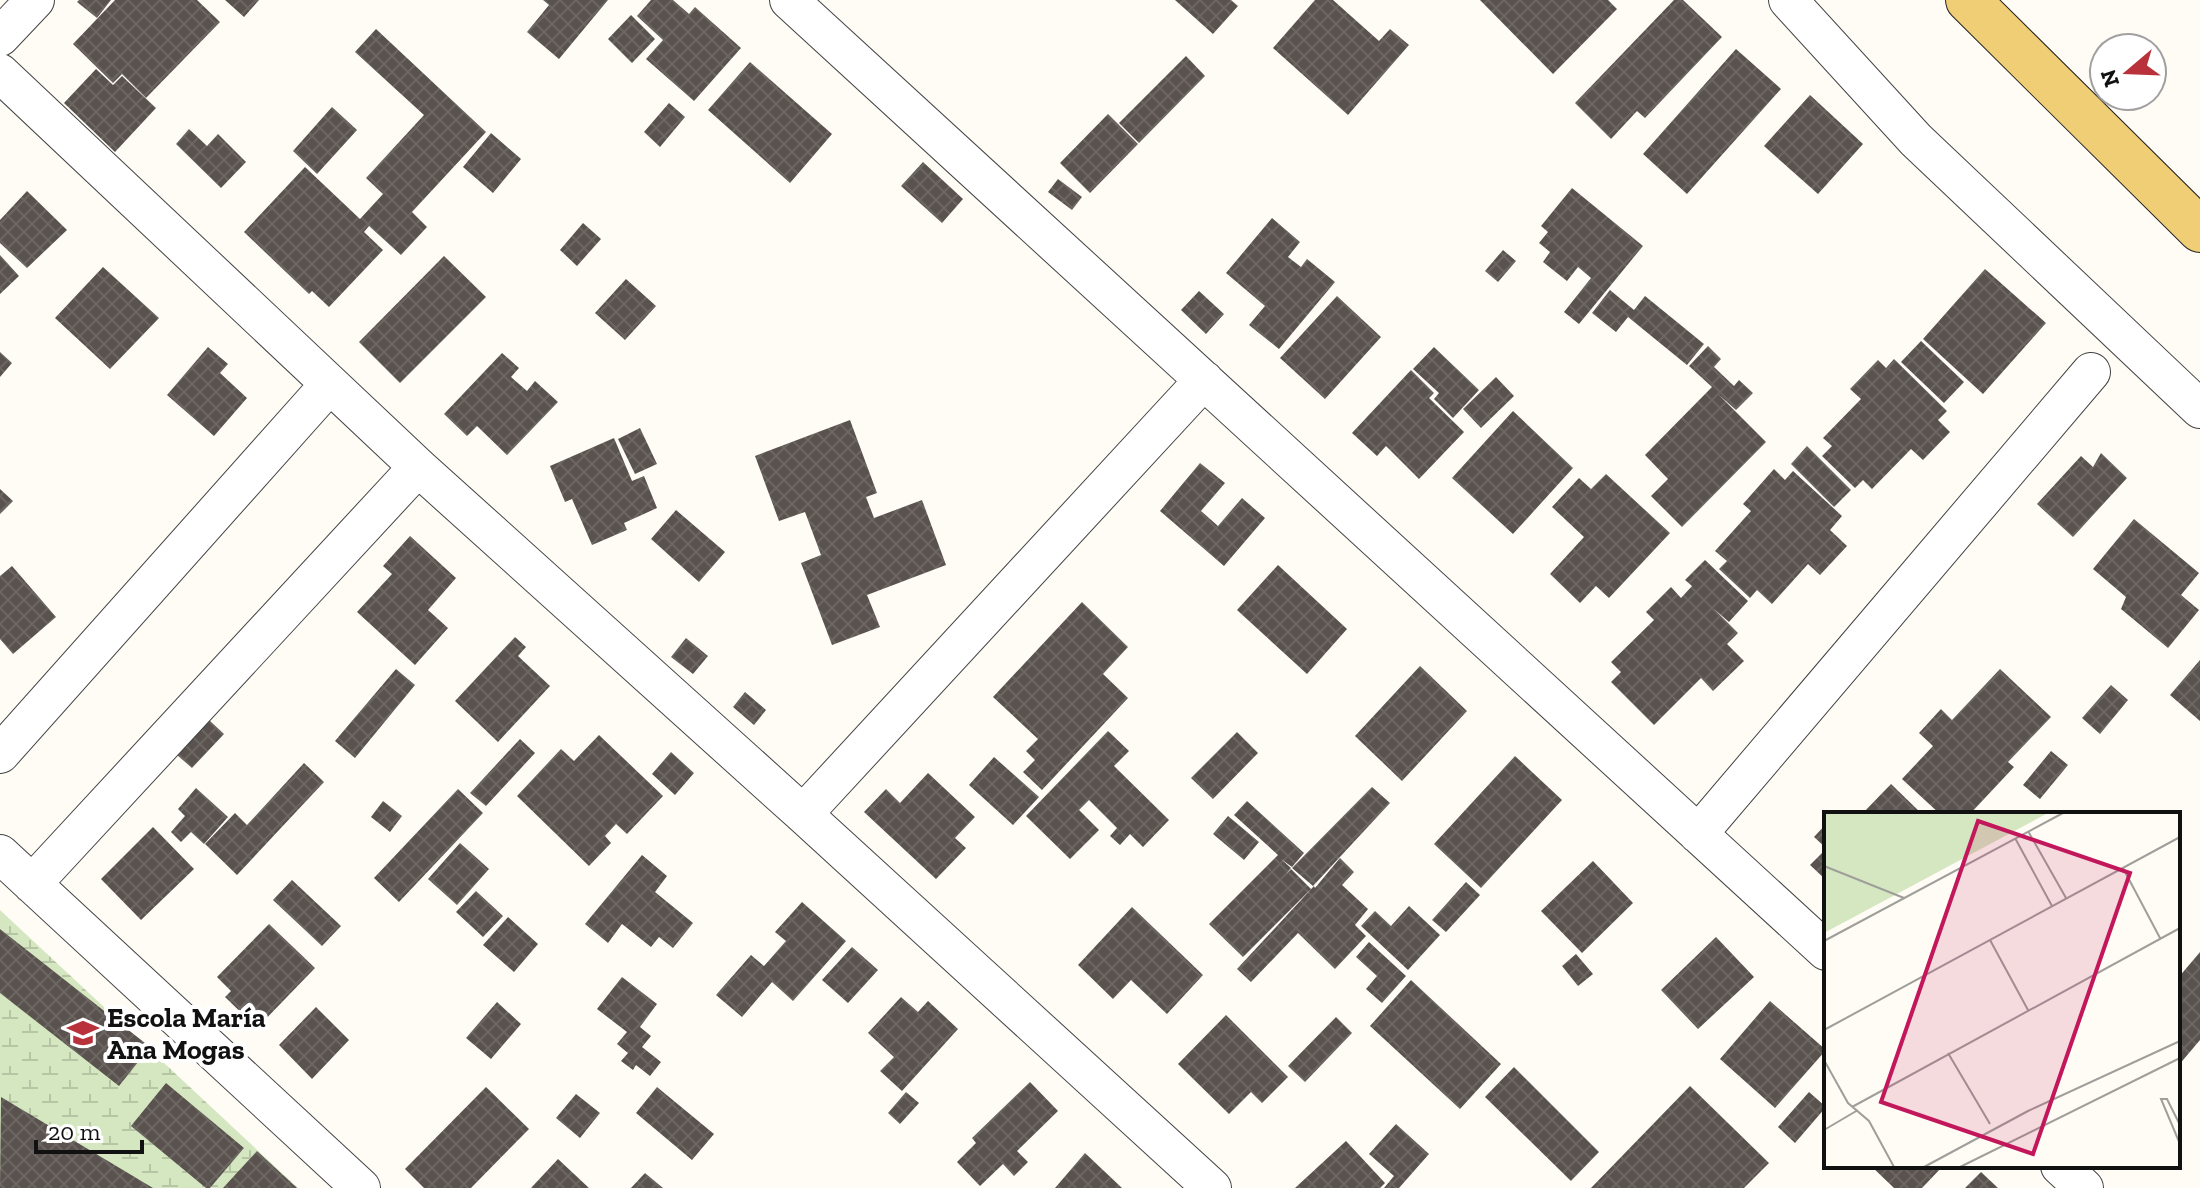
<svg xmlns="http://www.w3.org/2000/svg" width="2200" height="1188" viewBox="0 0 2200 1188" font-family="'Zilla Slab',serif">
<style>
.wetland{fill:url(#wetland-marsh)}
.building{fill:url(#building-cross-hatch)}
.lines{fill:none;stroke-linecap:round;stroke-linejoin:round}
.minor-casing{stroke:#444;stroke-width:40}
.primary-casing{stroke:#222;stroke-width:46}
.minor{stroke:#fff;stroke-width:38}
.primary{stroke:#efce75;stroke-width:44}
.labels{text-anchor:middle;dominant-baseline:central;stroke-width:8;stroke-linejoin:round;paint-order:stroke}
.poi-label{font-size:28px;font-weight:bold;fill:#111;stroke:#fff;text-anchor:start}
.inset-road{fill:none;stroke:#9f9e9a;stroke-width:2}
.view{fill:#c2185b;fill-opacity:0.15;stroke:#c2185b;stroke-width:4}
.inset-edge{fill:none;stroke:#111;stroke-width:4}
</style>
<defs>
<pattern id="wetland-marsh" width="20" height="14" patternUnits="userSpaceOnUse" patternTransform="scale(2)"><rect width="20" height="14" fill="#d5e7c0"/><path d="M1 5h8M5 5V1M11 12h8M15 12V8" fill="none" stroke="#b6c5a4"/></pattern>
<pattern id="building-cross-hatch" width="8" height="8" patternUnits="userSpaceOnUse" patternTransform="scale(2)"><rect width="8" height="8" fill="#59524e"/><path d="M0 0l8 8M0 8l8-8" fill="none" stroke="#6c6663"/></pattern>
</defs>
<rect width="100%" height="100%" fill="#fefcf5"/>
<path class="wetland" d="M 0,910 L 298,1188 L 0,1188 Z"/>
<path class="building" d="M 79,0 L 111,0 L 97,18 L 77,2 Z
M 115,0 L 197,0 L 220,22 L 146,98 L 122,74 L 113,83 L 73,44 Z
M 225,0 L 259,0 L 244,17 Z
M 543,0 L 608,0 L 559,59 L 527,32 L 549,5 Z
M 651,0 L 673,0 L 689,14 L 695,7 L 741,48 L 694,101 L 646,59 L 663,40 L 637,16 Z
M 1175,0 L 1231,0 L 1238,6 L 1213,34 Z
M 1315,0 L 1333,0 L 1379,41 L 1390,29 L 1409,45 L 1348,115 L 1273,48 Z
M 1480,0 L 1608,0 L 1617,9 L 1553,74 Z
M 1674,0 L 1683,0 L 1722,37 L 1645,118 L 1637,111 L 1611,139 L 1575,103 Z
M 631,15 L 655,39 L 632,63 L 608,39 Z
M 376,29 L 486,132 L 412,212 L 427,227 L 401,255 L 369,226 L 364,232 L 383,250 L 329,307 L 312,291 L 309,294 L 244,232 L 305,167 L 360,219 L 383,194 L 366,178 L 424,115 L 355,52 Z
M 1736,49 L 1781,89 L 1687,194 L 1643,154 Z
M 1186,56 L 1205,76 L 1139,143 L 1119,123 Z
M 750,62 L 832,134 L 790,183 L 708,110 Z
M 96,69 L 113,85 L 122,76 L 156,108 L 115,152 L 64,103 Z
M 1810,95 L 1863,144 L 1818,194 L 1764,146 Z
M 669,103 L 685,117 L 660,147 L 644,132 Z
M 332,107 L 357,130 L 317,174 L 293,151 Z
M 1108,114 L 1138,144 L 1090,193 L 1060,163 Z
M 189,129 L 207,146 L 218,134 L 246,162 L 221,188 L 176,144 Z
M 491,133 L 521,159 L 493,193 L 463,167 Z
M 923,162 L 963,199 L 942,223 L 901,186 Z
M 1058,179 L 1082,197 L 1072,210 L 1048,192 Z
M 1572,188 L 1643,246 L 1579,324 L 1564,312 L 1591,278 L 1578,267 L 1567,281 L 1543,262 L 1550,252 L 1539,243 L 1548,232 L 1541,226 Z
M 27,191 L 67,230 L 27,268 L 0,243 L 0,220 Z
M 1272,218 L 1300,242 L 1288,257 L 1301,267 L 1307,259 L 1335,282 L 1279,349 L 1249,325 L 1265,306 L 1226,273 Z
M 583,223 L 601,239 L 577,266 L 560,250 Z
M 1503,250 L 1516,261 L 1498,282 L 1485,271 Z
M 0,255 L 19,276 L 0,294 Z
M 444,256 L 486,297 L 400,383 L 359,342 Z
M 103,267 L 159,318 L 110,369 L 55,318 Z
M 1985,269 L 2046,323 L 1983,394 L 1923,339 Z
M 626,279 L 656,306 L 625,340 L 595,313 Z
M 1610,290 L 1634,310 L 1645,296 L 1704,344 L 1687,365 L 1628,317 L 1616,332 L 1592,313 Z
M 1199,291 L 1224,314 L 1206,334 L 1181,310 Z
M 1337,296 L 1381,337 L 1325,399 L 1280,358 Z
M 1921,341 L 1964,382 L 1944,403 L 1901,362 Z
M 1708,346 L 1721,359 L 1714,367 L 1734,386 L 1739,380 L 1753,393 L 1736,410 L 1718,394 L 1766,442 L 1682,527 L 1651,496 L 1668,479 L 1645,455 L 1712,387 L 1689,366 Z
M 208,347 L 228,364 L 220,373 L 247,398 L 214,436 L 167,395 Z
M 1434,347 L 1479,390 L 1453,418 L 1434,399 L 1439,393 L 1413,369 Z
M 0,352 L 12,363 L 0,377 Z
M 502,353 L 519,368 L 511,377 L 527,391 L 535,381 L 558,402 L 507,455 L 477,426 L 467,436 L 444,414 Z
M 1894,359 L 1947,411 L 1938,420 L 1950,432 L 1923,460 L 1911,449 L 1872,489 L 1863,480 L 1855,488 L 1822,456 L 1832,446 L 1823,438 L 1861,399 L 1850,389 L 1878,360 L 1886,368 Z
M 1411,370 L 1434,393 L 1429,398 L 1464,432 L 1419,479 L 1386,446 L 1377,456 L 1352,433 Z
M 1496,377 L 1514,396 L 1481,428 L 1463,409 Z
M 1513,411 L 1573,468 L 1513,534 L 1452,478 Z
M 850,420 L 877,493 L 866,497 L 874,518 L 922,500 L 946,565 L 867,595 L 880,627 L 832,645 L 801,563 L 821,555 L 805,512 L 779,521 L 755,456 Z
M 640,428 L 657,464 L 635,474 L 618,439 Z
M 614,438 L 632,481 L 644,476 L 657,508 L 624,523 L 627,530 L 592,545 L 572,499 L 565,502 L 550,466 Z
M 1807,446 L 1851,490 L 1834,507 L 1791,464 Z
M 2101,453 L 2127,478 L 2073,537 L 2037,504 L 2081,456 L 2093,467 Z
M 1200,463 L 1225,483 L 1201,511 L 1218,526 L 1242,498 L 1265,518 L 1224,566 L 1160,511 Z
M 1774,469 L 1785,480 L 1793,471 L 1842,516 L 1830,530 L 1847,546 L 1820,575 L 1808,564 L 1772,604 L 1757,590 L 1750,598 L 1719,569 L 1727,561 L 1715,551 L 1751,511 L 1743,504 Z
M 1606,474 L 1670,533 L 1609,598 L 1596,586 L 1580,603 L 1550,574 L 1584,537 L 1552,507 L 1579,478 L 1591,489 Z
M 0,489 L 13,501 L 0,514 Z
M 676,510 L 725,552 L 699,582 L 651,539 Z
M 2134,519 L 2199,573 L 2181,595 L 2199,610 L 2168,648 L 2121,609 L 2126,597 L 2093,569 Z
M 410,536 L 456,578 L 428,610 L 448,628 L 415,665 L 357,612 L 392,574 L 383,566 Z
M 1705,560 L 1748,601 L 1729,622 L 1714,609 L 1738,633 L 1727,644 L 1744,661 L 1713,691 L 1701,678 L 1654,725 L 1611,682 L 1621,672 L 1611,662 L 1654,620 L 1646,612 L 1671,587 L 1681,598 L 1692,586 L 1685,580 Z
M 1278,565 L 1347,629 L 1307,674 L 1237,610 Z
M 12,566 L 56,617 L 13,654 L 0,639 L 0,576 Z
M 1082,602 L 1128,647 L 1103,674 L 1128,698 L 1042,790 L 1023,772 L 1035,760 L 1026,751 L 1038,739 L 993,697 Z
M 515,637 L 526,647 L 518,656 L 550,686 L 498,742 L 455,701 Z
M 686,638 L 708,656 L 693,674 L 671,657 Z
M 2200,660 L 2200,721 L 2170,695 Z
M 1420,666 L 1467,711 L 1402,781 L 1355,736 Z
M 396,669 L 415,685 L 355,758 L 335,741 Z
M 2000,669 L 2051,717 L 2008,762 L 2014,767 L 1970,814 L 1940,814 L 1902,779 L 1933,746 L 1919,733 L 1941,709 L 1952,720 Z
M 2111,685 L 2128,700 L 2100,734 L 2082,718 Z
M 745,692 L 766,710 L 754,725 L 733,707 Z
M 209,720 L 224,734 L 192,768 L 177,755 Z
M 1108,731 L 1129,751 L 1114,766 L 1169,820 L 1143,847 L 1130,834 L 1120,845 L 1110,836 L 1117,828 L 1089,800 L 1079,810 L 1099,830 L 1070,859 L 1026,816 Z
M 1237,732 L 1258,753 L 1213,799 L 1191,778 Z
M 599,735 L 663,796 L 627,834 L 616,824 L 605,836 L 611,843 L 589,866 L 517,796 L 561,749 L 574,761 Z
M 520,739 L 535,753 L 486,806 L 470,793 Z
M 2051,751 L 2068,765 L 2040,799 L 2023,785 Z
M 671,752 L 694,773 L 675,795 L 652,774 Z
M 1515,756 L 1562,800 L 1481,888 L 1434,844 Z
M 994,757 L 1039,797 L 1013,825 L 969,785 Z
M 304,763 L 324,782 L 237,875 L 205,844 L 235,813 L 247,825 Z
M 928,773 L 975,817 L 955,838 L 966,848 L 936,879 L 864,812 L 886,789 L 900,803 Z
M 1891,784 L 1922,814 L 1862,814 Z
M 1372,787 L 1390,803 L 1313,886 L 1292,868 Z
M 196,788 L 228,817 L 204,844 L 191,832 L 181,842 L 171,832 L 185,816 L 178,809 Z
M 458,789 L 483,813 L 399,902 L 374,878 Z
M 383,801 L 402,816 L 390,832 L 371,817 Z
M 1247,801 L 1304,853 L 1292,867 L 1281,859 L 1291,868 L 1286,874 L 1291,869 L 1311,889 L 1243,957 L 1209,924 L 1278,855 L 1234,815 Z
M 1228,816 L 1259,842 L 1244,860 L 1213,834 Z
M 1826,824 L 1826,848 L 1814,837 Z
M 153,827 L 194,869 L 141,920 L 101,879 Z
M 460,843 L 489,869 L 457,905 L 428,879 Z
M 1826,849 L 1826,880 L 1810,865 Z
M 642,855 L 667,876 L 655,892 L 693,923 L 673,948 L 659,937 L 651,947 L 622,924 L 608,943 L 585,924 Z
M 1340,858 L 1354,872 L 1342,885 L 1368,909 L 1355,925 L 1366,936 L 1335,969 L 1298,933 L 1251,982 L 1237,969 L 1314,886 L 1315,888 Z
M 1593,861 L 1633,903 L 1582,953 L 1541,911 Z
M 292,880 L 341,926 L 322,946 L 273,900 Z
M 1466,882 L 1480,895 L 1446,932 L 1432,920 Z
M 476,891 L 503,916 L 483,937 L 456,912 Z
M 802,902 L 846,941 L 793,1001 L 772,982 L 742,1017 L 716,995 L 751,955 L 764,966 L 786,941 L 775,932 Z
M 1409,906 L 1440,935 L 1408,970 L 1361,926 L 1375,911 L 1391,926 Z
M 1132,907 L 1203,975 L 1167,1014 L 1131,980 L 1113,999 L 1078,965 Z
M 508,917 L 538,944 L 514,972 L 483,945 Z
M 269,924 L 315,968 L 257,1028 L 225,997 L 231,991 L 217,977 Z
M 0,929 L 150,1047 L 119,1086 L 0,993 Z
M 1716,937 L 1754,977 L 1698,1029 L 1661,990 Z
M 1369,942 L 1406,976 L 1382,1003 L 1366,989 L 1377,976 L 1356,957 Z
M 852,947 L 878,970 L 848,1003 L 822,980 Z
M 2200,952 L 2200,1040 L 2178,1066 L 2178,978 Z
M 1576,954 L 1593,974 L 1578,986 L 1562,966 Z
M 622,977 L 657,1004 L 640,1027 L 651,1036 L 642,1047 L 661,1062 L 650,1076 L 636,1065 L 633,1070 L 621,1061 L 628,1053 L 617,1044 L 627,1032 L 597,1009 Z
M 1411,980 L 1501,1064 L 1460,1109 L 1370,1026 Z
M 901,997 L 918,1012 L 928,1001 L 958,1029 L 902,1091 L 880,1071 L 894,1057 L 868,1033 Z
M 1770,1001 L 1826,1050 L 1775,1108 L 1720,1059 Z
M 497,1002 L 521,1024 L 491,1059 L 466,1038 Z
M 316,1007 L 349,1040 L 312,1079 L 279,1045 Z
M 1226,1015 L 1288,1077 L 1262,1103 L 1251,1092 L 1229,1114 L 1178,1064 Z
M 1336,1017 L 1352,1033 L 1305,1082 L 1288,1066 Z
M 1514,1067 L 1599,1152 L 1571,1181 L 1485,1097 Z
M 1030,1082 L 1058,1111 L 1017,1151 L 1028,1162 L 1014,1176 L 1003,1164 L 980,1186 L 957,1162 L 976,1143 L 972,1138 Z
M 166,1083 L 244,1148 L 210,1188 L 206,1188 L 131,1126 Z
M 1690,1086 L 1769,1163 L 1744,1188 L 1591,1188 Z
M 486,1087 L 529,1129 L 471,1188 L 424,1188 L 405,1169 Z
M 657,1087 L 714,1134 L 692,1160 L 636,1113 Z
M 906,1092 L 919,1103 L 900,1124 L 888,1113 Z
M 1809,1092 L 1826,1107 L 1795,1143 L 1778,1127 Z
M 576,1094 L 600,1113 L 580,1138 L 556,1118 Z
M 1,1097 L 153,1188 L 0,1188 Z
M 1396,1124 L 1429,1154 L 1399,1188 L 1384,1188 L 1394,1176 L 1369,1154 Z
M 1346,1141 L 1385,1183 L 1380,1188 L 1295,1188 Z
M 257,1151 L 297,1188 L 223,1188 Z
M 1085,1153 L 1122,1188 L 1055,1188 Z
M 558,1159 L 589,1188 L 531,1188 Z
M 1871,1166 L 1943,1166 L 1922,1188 L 1894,1188 Z
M 1981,1172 L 1998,1188 L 1965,1188 Z
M 645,1173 L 663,1188 L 631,1188 Z"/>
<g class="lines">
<defs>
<path id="minor" d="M 789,0 L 1826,951
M 1788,0 L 1916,140 L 2200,409
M 0,37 L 35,0
M 0,73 L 418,467 L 803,814 L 1212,1188
M 0,754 L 329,385
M 803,814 L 1204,380
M 1698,834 L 2091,372
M 0,854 L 361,1188
M 32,884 L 418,467
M 2060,1166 L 2084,1188"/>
<path id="primary" d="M 1968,0 L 2200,230"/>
</defs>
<use href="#minor" class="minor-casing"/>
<use href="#primary" class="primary-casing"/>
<use href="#minor" class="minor"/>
<use href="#primary" class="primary"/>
</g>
<defs>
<symbol id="school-bare" viewBox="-9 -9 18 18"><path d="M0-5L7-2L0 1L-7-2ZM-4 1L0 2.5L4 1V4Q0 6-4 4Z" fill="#b8313b" stroke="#fff" stroke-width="2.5" paint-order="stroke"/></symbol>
</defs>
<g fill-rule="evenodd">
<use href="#school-bare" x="61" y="1011" width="44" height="44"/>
</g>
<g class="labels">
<g class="poi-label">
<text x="107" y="1017">Escola María<tspan x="107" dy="32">Ana Mogas</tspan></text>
</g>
</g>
<g transform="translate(1824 812)">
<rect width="356" height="356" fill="#fefcf5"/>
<path d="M 0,1 L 224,1 L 0,121 Z" fill="#d5e7c0"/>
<path class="inset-road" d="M 204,19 L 242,86M 191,26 L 228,94M 0,54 L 80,86M 299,56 L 336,126M 166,128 L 204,198M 0,129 L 239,1M 0,218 L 356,25M 124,241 L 166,312M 0,248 L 24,291 L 45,309 L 70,355M 28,295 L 356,116M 356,313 L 343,287 L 337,287 L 356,332M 0,318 L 34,298M 100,355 L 204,299 L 356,229M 136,355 L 356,246"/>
<path class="view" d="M 154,9 L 306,61 L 209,342 L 57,290 Z"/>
<rect width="356" height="356" class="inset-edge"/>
</g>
<g transform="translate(2128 72) rotate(251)"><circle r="38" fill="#ffffff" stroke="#a0a0a0" stroke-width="2"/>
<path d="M0-6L14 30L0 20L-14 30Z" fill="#b8313b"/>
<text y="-12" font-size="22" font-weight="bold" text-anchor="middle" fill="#111111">N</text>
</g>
<path d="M36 1140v12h106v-12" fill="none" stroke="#111111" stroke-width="4"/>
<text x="48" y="1140" font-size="24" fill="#111111" stroke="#ffffff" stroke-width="6" paint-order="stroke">20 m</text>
</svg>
